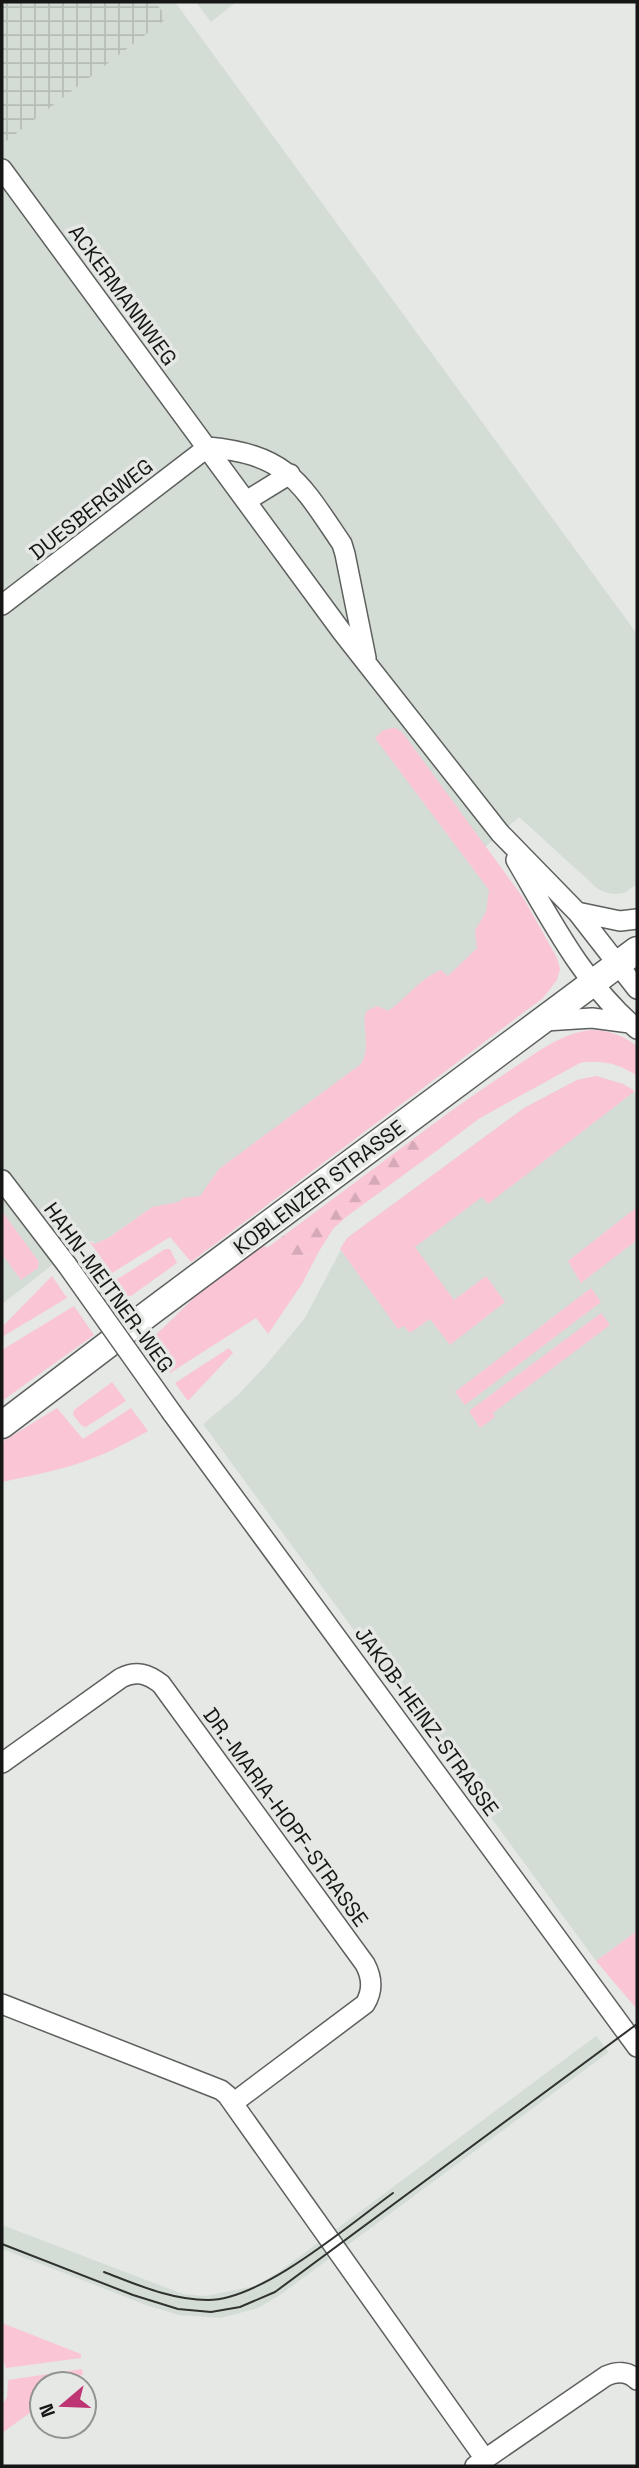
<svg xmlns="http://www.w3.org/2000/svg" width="639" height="2468" viewBox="0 0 639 2468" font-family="'Space Grotesk',sans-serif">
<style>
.built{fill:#d4ddd5}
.industrial{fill:url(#industrial-grid)}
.green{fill:#fac6d6}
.forest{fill:url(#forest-firs)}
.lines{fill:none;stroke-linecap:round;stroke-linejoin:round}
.street-casing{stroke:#5d605d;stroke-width:22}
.secondary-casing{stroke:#5d605d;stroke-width:29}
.street{stroke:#fff;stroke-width:19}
.secondary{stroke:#fff;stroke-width:26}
.tram{stroke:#303230;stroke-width:2}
.street-bridge-casing{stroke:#5d605d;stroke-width:22;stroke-linecap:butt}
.street-bridge{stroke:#fff;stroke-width:19}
.labels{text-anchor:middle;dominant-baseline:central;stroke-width:7;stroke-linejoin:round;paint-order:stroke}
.street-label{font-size:21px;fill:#151615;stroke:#e5e8e5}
</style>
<defs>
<pattern id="industrial-grid" width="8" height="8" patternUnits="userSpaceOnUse" patternTransform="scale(1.75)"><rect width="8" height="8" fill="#d4ddd5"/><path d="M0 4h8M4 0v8" fill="none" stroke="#b5bdb6"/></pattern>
<pattern id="forest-firs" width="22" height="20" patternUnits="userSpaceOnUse" patternTransform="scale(1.75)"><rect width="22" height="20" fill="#fac6d6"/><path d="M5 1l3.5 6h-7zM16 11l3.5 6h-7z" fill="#d5a9b7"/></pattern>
</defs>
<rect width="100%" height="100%" fill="#e5e8e5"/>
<path class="built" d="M 2,2 L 175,2 L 637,634 L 637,884 L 624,893 L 615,894 L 607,893 L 598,889 L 519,817 L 484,848 L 534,925 L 231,1202 L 152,1207 L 110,1237 L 95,1244 L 93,1241 L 83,1241 L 2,1304 Z
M 196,2 L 236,2 L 211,22 Z
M 596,1076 L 623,1084 L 637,1094 L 637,1931 L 596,1961 L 203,1424 L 239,1394 L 266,1365 L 305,1318 L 347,1238 L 524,1108 L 577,1080 Z
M 596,2036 L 609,2052 L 280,2295 L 258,2308 L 221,2318 L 179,2315 L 146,2305 L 2,2249 L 2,2225 L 183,2294 L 206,2296 L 254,2286 L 276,2274 Z"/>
<path class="industrial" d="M 2,2 L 155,2 L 167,18 L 5,142 L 2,138 Z"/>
<path class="green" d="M 391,728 L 396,728 L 403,733 L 524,899 L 557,958 L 560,969 L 557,980 L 543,998 L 191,1262 L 170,1237 L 112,1273 L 89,1241 L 95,1244 L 110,1237 L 152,1207 L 178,1202 L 184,1198 L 200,1196 L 219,1169 L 361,1064 C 372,1047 360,1019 367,1011 C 368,1010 376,1006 378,1006 L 388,1011 C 407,998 419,979 441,970 L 448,976 L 477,948 L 475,930 L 486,912 L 489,890 L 375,738 L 382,731 Z
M 590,1030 C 609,1030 622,1035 637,1046 L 637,1076 C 621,1064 600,1059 580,1063 L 480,1118 L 435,1152 L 412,1140 C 443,1116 476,1093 509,1071 C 535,1054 559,1034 590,1030 Z
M 596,1076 L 623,1084 L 635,1091 L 488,1204 L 482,1197 L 415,1247 L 454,1300 L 486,1276 L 505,1302 L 450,1345 L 430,1319 L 410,1333 L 404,1326 L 398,1329 L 340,1249 L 347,1238 L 524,1108 L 577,1080 Z
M 637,1207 L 637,1240 L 581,1283 L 568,1261 Z
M 2,1211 L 39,1262 L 38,1268 L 21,1280 L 2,1254 Z
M 260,1245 L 296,1257 L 318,1253 L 302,1284 L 268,1334 L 256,1318 L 170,1373 L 147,1342 L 163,1328 L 209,1283 Z
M 165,1249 L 170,1249 L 177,1263 L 131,1296 L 127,1296 L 116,1280 Z
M 52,1276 L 67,1298 L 2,1337 L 2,1327 Z
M 591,1288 L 601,1302 L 465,1405 L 455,1392 Z
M 74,1306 L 94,1335 L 2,1401 L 2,1350 Z
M 601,1313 L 610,1325 L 493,1413 L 495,1417 L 480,1428 L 469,1411 Z
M 229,1348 L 233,1353 L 188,1401 L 175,1383 Z
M 112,1382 L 126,1401 L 86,1427 L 82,1426 L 73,1415 L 74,1410 Z
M 57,1408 L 83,1439 L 131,1408 L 148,1431 C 122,1446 96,1459 67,1467 C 46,1473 23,1477 2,1482 L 2,1442 Z
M 637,1931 L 637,2007 L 636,2008 L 596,1961 Z
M 2,2323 L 81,2354 L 81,2358 L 6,2368 L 2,2357 Z
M 82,2369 L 83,2374 L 69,2384 L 42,2384 L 42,2404 L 2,2433 L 2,2405 L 7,2397 L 8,2380 Z"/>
<path class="forest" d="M 412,1140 L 435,1152 L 346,1217 L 333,1229 L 318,1253 L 296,1257 L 267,1248 Z"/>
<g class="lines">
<defs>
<path id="street" d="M 2,169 L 342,632 L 500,833 L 577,912 L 637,989
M 208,447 C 288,455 300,482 342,544 L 345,554 L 366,658
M 246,501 L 290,474
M 2,605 L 208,447
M 516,860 C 550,918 584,985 637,1029
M 577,912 L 620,921 L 637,919
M 545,1021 L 592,1018 L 630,1023
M 2,1180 L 67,1265
M 172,1413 L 637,2047
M 2,1763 L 121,1678 C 137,1670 148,1674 161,1684 L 365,1964 C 372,1977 373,1991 365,2004 L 233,2103
M 2,2004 L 221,2090 L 227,2095 L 485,2459
M 475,2466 L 606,2376 C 617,2371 628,2371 637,2380"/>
<path id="secondary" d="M 2,1425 L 152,1311 L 637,950"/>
</defs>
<use href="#street" class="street-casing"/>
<use href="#secondary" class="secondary-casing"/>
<use href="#street" class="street"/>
<use href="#secondary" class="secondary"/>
<path class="tram" d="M 2,2244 L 133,2295 L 178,2309 L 211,2312 L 240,2307 L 275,2292 L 637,2024
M 104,2272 C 138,2285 171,2300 208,2300 C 262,2300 349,2225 393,2193"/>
<defs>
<path id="street-bridge" d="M 67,1265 L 172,1413"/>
</defs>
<use href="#street-bridge" class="street-bridge-casing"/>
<use href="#street-bridge" class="street-bridge"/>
</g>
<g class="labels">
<g class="street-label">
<text transform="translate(123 295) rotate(54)">ACKERMANNWEG</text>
<text transform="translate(91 509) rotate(-38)">DUESBERGWEG</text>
<text transform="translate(319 1187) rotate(-37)">KOBLENZER STRASSE</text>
<text transform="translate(109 1287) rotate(54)">HAHN-MEITNER-WEG</text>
<text transform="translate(427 1721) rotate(54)">JAKOB-HEINZ-STRASSE</text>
<text transform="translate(286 1817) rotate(54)">DR.-MARIA-HOPF-STRASSE</text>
</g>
</g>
<rect width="639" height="2468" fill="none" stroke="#151615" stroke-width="7"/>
<g transform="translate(63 2405) rotate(251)"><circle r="33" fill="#e5e8e5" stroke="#929492" stroke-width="2"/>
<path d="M0-5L12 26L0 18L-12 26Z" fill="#bd3572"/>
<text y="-10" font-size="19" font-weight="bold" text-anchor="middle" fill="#151615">N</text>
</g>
</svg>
